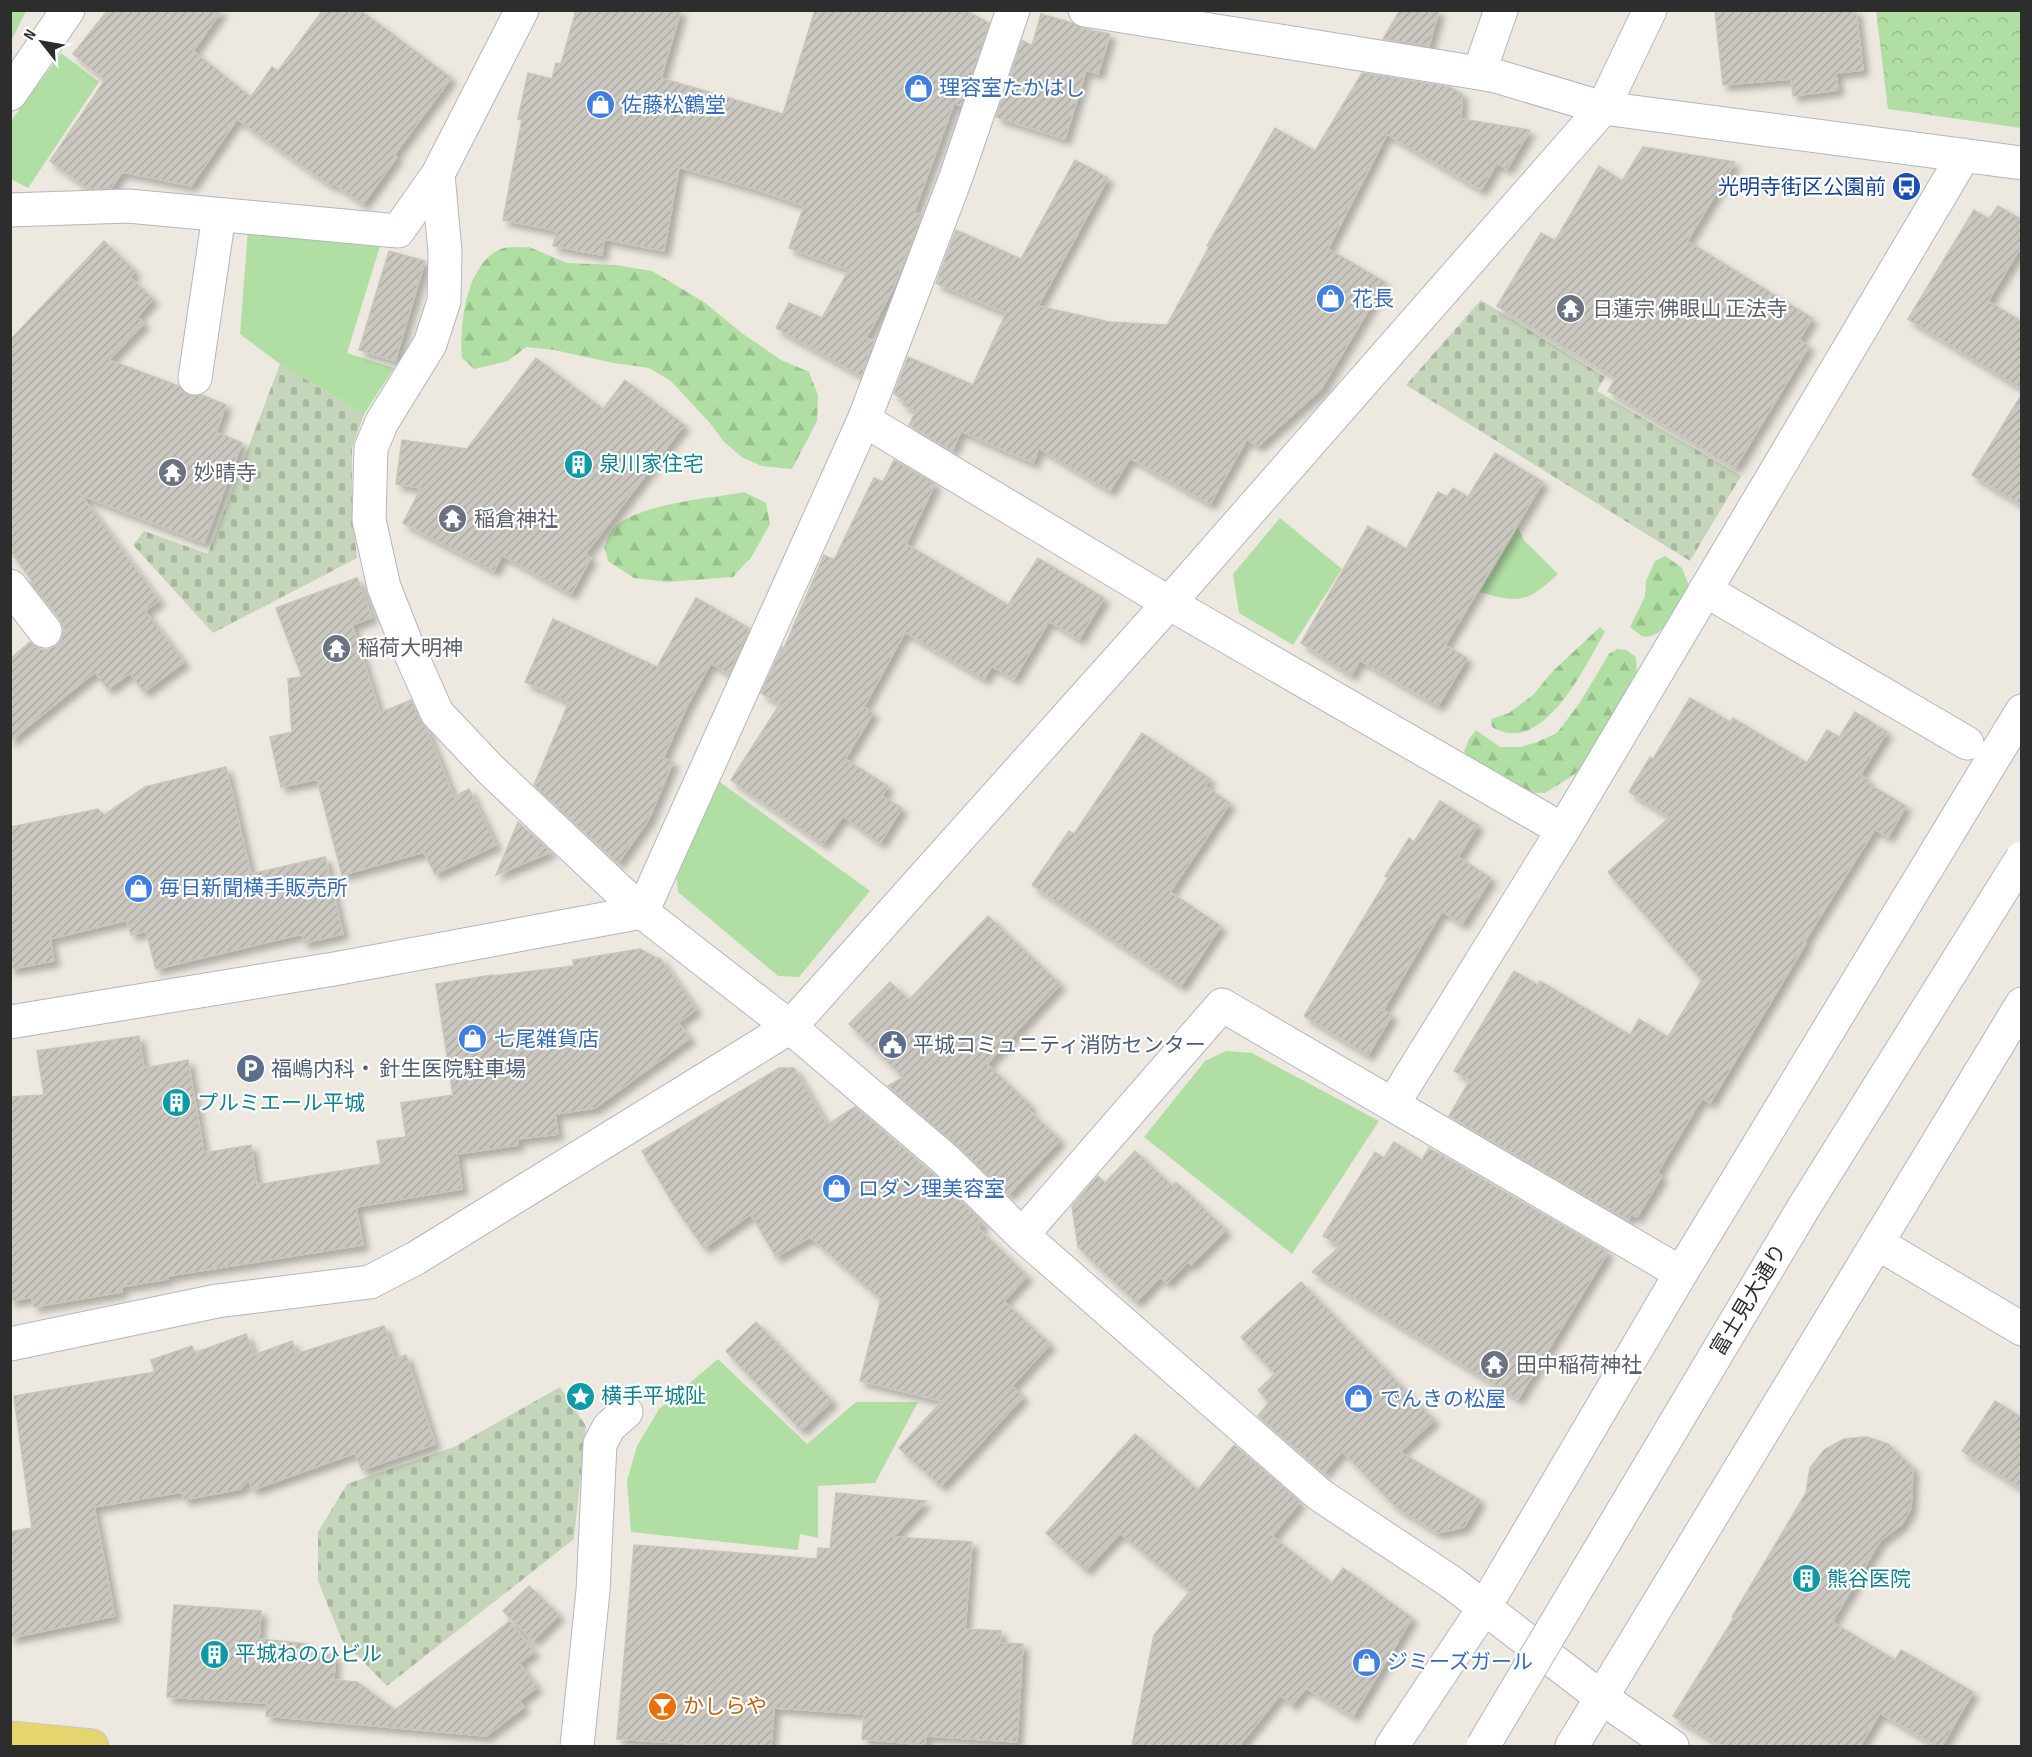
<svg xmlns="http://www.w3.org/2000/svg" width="2032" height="1757" viewBox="0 0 2032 1757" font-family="'Sofia Sans Condensed','Noto Sans JP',sans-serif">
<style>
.grass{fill:#b1dea3}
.forest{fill:url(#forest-firs)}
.cemetery{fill:url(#cemetery-stones)}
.park{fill:url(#park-crowns)}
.building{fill:url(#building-hatch);stroke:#c8c5ba;stroke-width:1.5;filter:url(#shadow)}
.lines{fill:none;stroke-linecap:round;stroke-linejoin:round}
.minor-casing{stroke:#b4b5bf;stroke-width:35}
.major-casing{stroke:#c8c8c8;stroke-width:35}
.minor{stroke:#fff;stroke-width:33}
.major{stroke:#e4d56f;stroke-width:33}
.minor-bridge-casing{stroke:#b4b5bf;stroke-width:35;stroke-linecap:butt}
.minor-bridge{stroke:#fff;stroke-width:33}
.labels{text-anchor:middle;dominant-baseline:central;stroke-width:4.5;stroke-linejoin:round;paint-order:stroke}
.shop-label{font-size:21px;fill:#366cbe;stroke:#fff;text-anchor:start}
.transit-label{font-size:21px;fill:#164399;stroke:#fff;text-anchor:end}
.worship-label{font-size:21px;fill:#5b616d;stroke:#fff;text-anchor:start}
.culture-label{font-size:21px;fill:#0d838f;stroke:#fff;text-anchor:start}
.service-label{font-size:21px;fill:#4e5e75;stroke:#fff;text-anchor:start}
.street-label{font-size:21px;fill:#2d2d2d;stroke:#fff}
.food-label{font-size:21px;fill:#c56008;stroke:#fff;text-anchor:start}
</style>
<defs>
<pattern id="forest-firs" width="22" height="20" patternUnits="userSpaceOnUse" patternTransform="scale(1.5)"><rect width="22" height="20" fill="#b1dea3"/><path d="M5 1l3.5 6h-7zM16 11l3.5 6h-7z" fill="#99bf8d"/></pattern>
<pattern id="cemetery-stones" width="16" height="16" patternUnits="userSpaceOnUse" patternTransform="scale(1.5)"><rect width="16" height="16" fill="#c4d5ba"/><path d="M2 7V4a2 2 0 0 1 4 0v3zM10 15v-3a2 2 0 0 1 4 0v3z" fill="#a9b7a0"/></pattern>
<pattern id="park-crowns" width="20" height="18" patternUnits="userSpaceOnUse" patternTransform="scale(1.5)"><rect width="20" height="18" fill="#b1dea3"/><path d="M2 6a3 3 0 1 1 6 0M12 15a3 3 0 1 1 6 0" fill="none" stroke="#99bf8d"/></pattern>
<pattern id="building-hatch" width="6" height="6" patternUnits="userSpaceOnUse" patternTransform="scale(1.5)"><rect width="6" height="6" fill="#c9c7bf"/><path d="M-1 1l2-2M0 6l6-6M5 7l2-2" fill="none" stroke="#adaba4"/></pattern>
<filter id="shadow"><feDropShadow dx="5.5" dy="5.5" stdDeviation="3" flood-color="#0004"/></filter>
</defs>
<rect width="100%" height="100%" fill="#ede9e1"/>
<path class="grass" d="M 11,10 L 26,11 L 11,41 L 10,11 Z
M 61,53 L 99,82 L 28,188 L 11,179 L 11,121 Z
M 248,229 L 381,243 L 347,353 L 394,368 L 364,414 L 280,364 L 240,334 Z
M 1280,518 L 1342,569 L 1293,645 L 1239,613 L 1233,574 Z
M 1518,528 L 1524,540 L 1558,574 C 1528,602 1520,604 1480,592 Z
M 720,782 L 870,891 L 799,977 L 778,976 L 678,892 L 676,874 Z
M 1226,1051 L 1252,1053 L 1379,1121 L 1292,1254 L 1144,1137 L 1205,1061 Z
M 718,1359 L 807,1444 L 856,1402 L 918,1402 L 875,1483 L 818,1486 L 818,1538 L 800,1534 L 798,1550 L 631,1532 L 627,1481 L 637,1446 L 659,1409 Z"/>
<path class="forest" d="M 529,247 L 567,263 L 615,265 L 652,271 L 704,302 L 743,334 L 781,360 L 809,372 L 818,395 L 817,421 L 792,469 L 762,466 L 743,458 L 724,442 L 709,422 L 671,381 L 649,368 L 614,363 L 554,350 L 526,347 L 508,361 L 474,369 L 462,358 C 459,326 466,263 501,249 C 509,246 521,248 529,247 Z
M 744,492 L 766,503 L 770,524 L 752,556 L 733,577 L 667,582 L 634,578 L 608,561 L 604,546 C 607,541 609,533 613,529 C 637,503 710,499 744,492 Z
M 1665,556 L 1682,568 L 1689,586 C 1681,600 1663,643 1642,636 C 1638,634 1633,629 1630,627 L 1645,596 L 1646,581 L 1655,561 Z
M 1600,627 L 1605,632 C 1585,666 1543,758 1492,727 L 1491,719 L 1509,713 L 1533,695 L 1552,672 Z
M 1617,649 L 1626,650 L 1636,657 L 1637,678 L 1593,754 L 1575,774 L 1545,793 L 1528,793 L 1482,768 L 1464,752 L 1469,739 L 1476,730 L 1500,747 L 1521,747 L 1537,742 L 1557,733 L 1579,704 L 1609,654 Z"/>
<path class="cemetery" d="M 1481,300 L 1605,377 L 1597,391 L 1741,476 L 1690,561 L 1406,385 Z
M 280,364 L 364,414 L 352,448 L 352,510 L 357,558 L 213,633 L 133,545 L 144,531 L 208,554 Z
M 560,1387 L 586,1426 L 574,1539 L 387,1686 L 342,1640 L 318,1581 L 318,1532 L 347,1484 L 454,1447 Z"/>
<path class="park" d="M 1876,11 L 2021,11 L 2021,128 L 1888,109 Z"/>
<path class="building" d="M 108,10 L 222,10 L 193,51 L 251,97 L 272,67 L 278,71 L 323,10 L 360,10 L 451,78 L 394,155 L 397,157 L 363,204 L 333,183 L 331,186 L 237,119 L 191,186 L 122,172 L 111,188 L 89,189 L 50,161 L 105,80 L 73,54 Z
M 576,10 L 681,10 L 661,78 L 783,114 L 815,10 L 965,10 L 989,23 L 961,106 L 954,103 L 914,212 L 922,215 L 893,289 L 866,338 L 874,341 L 861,376 L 776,328 L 789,303 L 822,318 L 849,270 L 789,248 L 804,206 L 765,192 L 679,167 L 664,251 L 604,239 L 602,255 L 553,246 L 557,231 L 503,220 L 522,120 L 518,119 L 528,73 L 552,79 L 556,63 L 561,64 Z
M 1400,10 L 1439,10 L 1429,46 L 1383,39 Z
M 1715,10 L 1856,10 L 1863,70 L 1836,73 L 1838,90 L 1793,96 L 1791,79 L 1723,85 Z
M 1041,14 L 1072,23 L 1081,28 L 1110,34 L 1098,74 L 1086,70 L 1065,139 L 996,117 L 1022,40 L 1032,46 Z
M 1362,73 L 1450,87 L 1462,94 L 1461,119 L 1530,130 L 1507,169 L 1497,163 L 1481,190 L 1387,134 L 1328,249 L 1385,282 L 1321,389 L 1258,446 L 1247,439 L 1210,504 L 1130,458 L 1110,491 L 1039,448 L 1033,463 L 961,431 L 952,451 L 909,425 L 916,411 L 903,405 L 904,400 L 894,394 L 908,357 L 973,385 L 1006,313 L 936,283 L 956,230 L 1021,259 L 1075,160 L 1108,178 L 1038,306 L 1109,322 L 1167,325 L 1209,247 L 1207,246 L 1275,128 L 1315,151 Z
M 1643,147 L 1735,162 L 1687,241 L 1812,318 L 1799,340 L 1809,346 L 1735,468 L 1608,391 L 1616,378 L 1497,306 L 1541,233 L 1555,241 L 1599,166 L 1622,181 Z
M 1998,206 L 2022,220 L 2022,245 L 1988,301 L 2022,322 L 2022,389 L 1908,319 L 1974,210 L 1989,219 Z
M 104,241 L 135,271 L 130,277 L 153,299 L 137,317 L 144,323 L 109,360 L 179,386 L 184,393 L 192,396 L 202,395 L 226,405 L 216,432 L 242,443 L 204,543 L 81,495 L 159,600 L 145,611 L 184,662 L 144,692 L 130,673 L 108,689 L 95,672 L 10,741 L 10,659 L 30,642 L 39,649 L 47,650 L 56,646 L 62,639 L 64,629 L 60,619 L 30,582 L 32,581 L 10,550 L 10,340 Z
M 389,251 L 425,261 L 395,361 L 359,350 Z
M 536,358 L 603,409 L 625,380 L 684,425 L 585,554 L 591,558 L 571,594 L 502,555 L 494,571 L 403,523 L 421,488 L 396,484 L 402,440 L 467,449 Z
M 2022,394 L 2022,505 L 1972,475 Z
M 1495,453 L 1543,482 L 1445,645 L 1467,658 L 1438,706 L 1360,660 L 1351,675 L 1301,643 L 1368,526 L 1406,549 L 1438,492 L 1447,497 L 1453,488 L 1468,497 Z
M 894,460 L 935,484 L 906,544 L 1008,605 L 1038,558 L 1104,598 L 1079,639 L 1049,621 L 1014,679 L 992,666 L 984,679 L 905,632 L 864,707 L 873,713 L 845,759 L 888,786 L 882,796 L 902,808 L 880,843 L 843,816 L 823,844 L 731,780 L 780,704 L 761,693 L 782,647 L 784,648 L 824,555 L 834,560 L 874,478 L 883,482 Z
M 357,578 L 372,617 L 352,625 L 380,713 L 411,700 L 420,721 L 426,728 L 454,797 L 469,789 L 496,845 L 435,874 L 424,852 L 342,875 L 317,779 L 281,787 L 270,737 L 292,732 L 288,679 L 302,677 L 276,608 Z
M 696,598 L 749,628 L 729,674 L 711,663 L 687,706 L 663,758 L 673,762 L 649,819 L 618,863 L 534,785 L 569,702 L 525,682 L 553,619 L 657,667 Z
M 1690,698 L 1730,722 L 1733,718 L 1807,763 L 1827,730 L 1839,737 L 1855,712 L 1887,732 L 1860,775 L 1869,780 L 1867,783 L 1906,806 L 1888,837 L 1875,829 L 1804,942 L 1806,943 L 1710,1103 L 1702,1098 L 1657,1173 L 1662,1176 L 1637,1217 L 1631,1214 L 1628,1220 L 1449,1116 L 1470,1080 L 1454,1071 L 1514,971 L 1538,985 L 1540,981 L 1630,1035 L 1639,1019 L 1668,1037 L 1702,980 L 1608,872 L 1670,817 L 1629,792 L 1650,757 L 1653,759 Z
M 1142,733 L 1210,779 L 1205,786 L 1230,803 L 1170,892 L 1221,926 L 1181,986 L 1032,885 L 1069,831 L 1074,834 Z
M 226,767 L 251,874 L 325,857 L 343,934 L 304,943 L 302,934 L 156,969 L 146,931 L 131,935 L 127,920 L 50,939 L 54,961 L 10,969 L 10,827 L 98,809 L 104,815 L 145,787 Z
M 1440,801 L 1478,825 L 1458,857 L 1491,878 L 1462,924 L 1442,911 L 1383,1010 L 1392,1015 L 1368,1055 L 1304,1016 L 1388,878 L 1385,876 L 1409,838 L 1414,842 Z
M 518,822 L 551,852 L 496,875 Z
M 988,916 L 1060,984 L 987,1064 L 1031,1106 L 1028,1109 L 1060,1140 L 1008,1195 L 957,1145 L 888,1086 L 903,1077 L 849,1024 L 890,982 L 909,1000 Z
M 640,949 L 656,958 L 660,958 L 696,1009 L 678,1023 L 690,1038 L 595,1108 L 555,1114 L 558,1134 L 518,1139 L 518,1145 L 457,1154 L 462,1189 L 356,1207 L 363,1245 L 167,1276 L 168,1279 L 121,1287 L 122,1292 L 34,1307 L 32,1297 L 10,1301 L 10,1097 L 44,1095 L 37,1051 L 139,1036 L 144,1068 L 188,1060 L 204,1153 L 251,1145 L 257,1185 L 381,1164 L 377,1141 L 406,1137 L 401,1103 L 453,1095 L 436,984 L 493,975 L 493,976 L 574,966 L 573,960 Z
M 779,1068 L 794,1068 L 827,1125 L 855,1107 L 932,1173 L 983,1223 L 978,1228 L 1027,1276 L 1004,1301 L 1050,1344 L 1012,1386 L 1023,1397 L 941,1486 L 899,1448 L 942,1401 L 860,1381 L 881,1299 L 810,1237 L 776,1257 L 751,1214 L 704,1248 L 676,1208 L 642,1151 Z
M 1394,1142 L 1422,1160 L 1429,1148 L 1608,1252 L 1518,1399 L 1312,1272 L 1340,1246 L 1323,1236 L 1375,1152 L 1384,1158 Z
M 1135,1151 L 1172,1186 L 1176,1182 L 1226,1230 L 1191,1265 L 1188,1262 L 1167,1283 L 1160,1277 L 1136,1302 L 1078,1247 L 1072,1206 L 1098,1176 L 1105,1183 Z
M 1301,1282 L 1434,1420 L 1400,1452 L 1480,1500 L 1464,1527 L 1438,1533 L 1397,1508 L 1342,1451 L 1324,1473 L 1258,1416 L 1269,1402 L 1258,1390 L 1275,1374 L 1241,1337 Z
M 756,1322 L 832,1401 L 801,1430 L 726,1351 Z
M 384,1326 L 395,1359 L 406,1355 L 435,1444 L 362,1470 L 355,1453 L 252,1490 L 249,1480 L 240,1489 L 184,1500 L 182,1492 L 94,1507 L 115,1616 L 10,1638 L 10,1532 L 32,1528 L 14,1396 L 155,1372 L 151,1360 L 192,1346 L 195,1353 L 246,1334 L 254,1355 L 292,1341 L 296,1354 Z
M 1995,1401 L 2022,1418 L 2022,1489 L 1962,1451 Z
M 1135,1434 L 1198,1490 L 1234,1445 L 1300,1502 L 1272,1536 L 1332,1583 L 1343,1568 L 1412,1618 L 1353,1716 L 1306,1688 L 1292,1705 L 1280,1695 L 1239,1746 L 1132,1746 L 1154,1635 L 1190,1591 L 1120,1533 L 1086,1570 L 1046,1533 Z
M 1867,1437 L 1888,1444 L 1913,1468 L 1911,1508 L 1902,1524 L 1880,1541 L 1832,1622 L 1895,1660 L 1901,1650 L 1973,1692 L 1942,1746 L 1937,1746 L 1880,1713 L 1860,1746 L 1722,1746 L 1673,1716 L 1734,1618 L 1732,1617 L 1806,1493 L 1810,1468 L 1824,1450 L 1844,1439 Z
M 836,1493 L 926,1501 L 893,1537 L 972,1542 L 965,1629 L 1001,1631 L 1001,1643 L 1023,1644 L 1017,1742 L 926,1736 L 925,1745 L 862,1739 L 864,1714 L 774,1708 L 771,1746 L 726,1746 L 617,1739 L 634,1545 L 817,1559 L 818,1548 L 830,1549 Z
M 529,1586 L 559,1615 L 533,1641 L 503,1611 Z
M 174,1605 L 261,1611 L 259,1639 L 309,1644 L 309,1653 L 335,1655 L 334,1680 L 357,1682 L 395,1710 L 510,1621 L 534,1652 L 519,1663 L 537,1687 L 519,1701 L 524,1707 L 486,1736 L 266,1716 L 267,1703 L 167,1697 Z"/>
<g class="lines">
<defs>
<path id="minor" d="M 1085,10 L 1479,73 L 1496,76 L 1603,108 L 2022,163
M 1479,73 L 1501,10
M 10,94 L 68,10
M 438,174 L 445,252 L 444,301 L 430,344 L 382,422 L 371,448 L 369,520 L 384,587 L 406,643 L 437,713 L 491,770 L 642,912 L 790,1027 L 945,1159 L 1022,1235 L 1320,1495 L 1451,1582 L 1602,1698 L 1672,1746
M 10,210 L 128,206 L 398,231 L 438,174 L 522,10
M 195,378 L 219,215
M 864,420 L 1169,603 L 1563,830
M 10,586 L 45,631
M 1705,590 L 1967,743
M 642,912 L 864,420 L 956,177 L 1013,10
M 10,1022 L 334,969 L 642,912
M 1393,1104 L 1563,830 L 1964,155
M 1022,1235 L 1222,1005 L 1681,1273
M 1877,1243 L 2022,1329
M 10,1344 L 217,1301 L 370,1282 L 416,1258 L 790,1027 L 1169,603 L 1603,108 L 1650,10
M 577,1746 L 593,1591 L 600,1444 L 609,1427 L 626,1412
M 1392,1746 L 1484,1608 L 1681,1273 L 2022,711
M 1572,1746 L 2022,1004"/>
<path id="major" d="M 10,1738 L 92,1746"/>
</defs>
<use href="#minor" class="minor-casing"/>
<use href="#major" class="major-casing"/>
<use href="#minor" class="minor"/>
<use href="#major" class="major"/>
<defs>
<path id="minor-bridge" d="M 1483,1746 L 1804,1207 L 2022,858"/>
</defs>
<use href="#minor-bridge" class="minor-bridge-casing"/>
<use href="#minor-bridge" class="minor-bridge"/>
</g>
<defs>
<symbol id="shop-disc" viewBox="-11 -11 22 22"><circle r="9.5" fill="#3f7fe0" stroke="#fff"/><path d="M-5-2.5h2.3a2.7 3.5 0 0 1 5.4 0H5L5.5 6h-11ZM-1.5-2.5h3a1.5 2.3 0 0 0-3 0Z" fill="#fff"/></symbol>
<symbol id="bus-disc" viewBox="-11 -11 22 22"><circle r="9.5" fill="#1a4fb4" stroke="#fff"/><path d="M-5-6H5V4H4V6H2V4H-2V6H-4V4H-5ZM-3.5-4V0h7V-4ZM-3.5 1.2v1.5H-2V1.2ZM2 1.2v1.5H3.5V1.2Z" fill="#fff"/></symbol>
<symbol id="temple-disc" viewBox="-11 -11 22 22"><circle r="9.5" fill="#6b7280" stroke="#fff"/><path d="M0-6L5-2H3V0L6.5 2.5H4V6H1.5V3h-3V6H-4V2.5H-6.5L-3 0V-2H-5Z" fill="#fff"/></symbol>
<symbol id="building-disc" viewBox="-11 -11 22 22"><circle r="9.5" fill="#0f9aa8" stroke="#fff"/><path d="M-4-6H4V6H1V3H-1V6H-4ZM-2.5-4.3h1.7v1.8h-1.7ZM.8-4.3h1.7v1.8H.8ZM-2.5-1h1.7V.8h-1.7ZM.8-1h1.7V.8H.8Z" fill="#fff"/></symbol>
<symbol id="civic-disc" viewBox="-11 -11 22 22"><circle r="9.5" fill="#5c6f8a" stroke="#fff"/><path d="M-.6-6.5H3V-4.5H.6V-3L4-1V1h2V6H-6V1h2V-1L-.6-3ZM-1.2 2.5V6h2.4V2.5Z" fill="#fff"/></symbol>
<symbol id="parking-disc" viewBox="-11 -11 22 22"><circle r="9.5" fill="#5c6f8a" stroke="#fff"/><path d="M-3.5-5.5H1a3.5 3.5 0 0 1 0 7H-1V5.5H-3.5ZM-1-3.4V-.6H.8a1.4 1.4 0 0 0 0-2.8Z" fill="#fff"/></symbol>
<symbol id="sight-disc" viewBox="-11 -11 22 22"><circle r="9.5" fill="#0f9aa8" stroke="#fff"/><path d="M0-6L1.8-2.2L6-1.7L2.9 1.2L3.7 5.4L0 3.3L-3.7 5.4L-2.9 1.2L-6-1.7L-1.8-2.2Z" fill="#fff"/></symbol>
<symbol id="bar-disc" viewBox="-11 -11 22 22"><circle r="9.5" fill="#e8710a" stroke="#fff"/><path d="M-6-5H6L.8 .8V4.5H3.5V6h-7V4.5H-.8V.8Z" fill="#fff"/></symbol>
</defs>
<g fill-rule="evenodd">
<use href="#shop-disc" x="902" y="72" width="33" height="33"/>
<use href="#shop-disc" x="584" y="88" width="33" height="33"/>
<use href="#bus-disc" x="1890" y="170" width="33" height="33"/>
<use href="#shop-disc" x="1314" y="282" width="33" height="33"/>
<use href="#temple-disc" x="1554" y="292" width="33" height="33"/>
<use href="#building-disc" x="562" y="448" width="33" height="33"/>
<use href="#temple-disc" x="156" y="456" width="33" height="33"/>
<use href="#temple-disc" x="436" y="502" width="33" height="33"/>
<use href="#temple-disc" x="320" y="632" width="33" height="33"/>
<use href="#shop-disc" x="122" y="872" width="33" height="33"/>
<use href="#shop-disc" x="456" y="1022" width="33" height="33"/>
<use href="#civic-disc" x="876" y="1028" width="33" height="33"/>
<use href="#parking-disc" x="234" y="1052" width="33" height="33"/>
<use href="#building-disc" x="160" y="1086" width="33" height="33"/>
<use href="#shop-disc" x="820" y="1172" width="33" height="33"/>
<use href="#temple-disc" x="1478" y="1348" width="33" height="33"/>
<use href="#sight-disc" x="564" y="1380" width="33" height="33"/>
<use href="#shop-disc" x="1342" y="1382" width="33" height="33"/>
<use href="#building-disc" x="1790" y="1562" width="33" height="33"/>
<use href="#building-disc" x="198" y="1638" width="33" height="33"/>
<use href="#shop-disc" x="1350" y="1646" width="33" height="33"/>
<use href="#bar-disc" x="646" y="1690" width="33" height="33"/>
</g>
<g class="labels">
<g class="shop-label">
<text x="939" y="88">理容室たかはし</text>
<text x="621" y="105">佐藤松鶴堂</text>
<text x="1352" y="299">花長</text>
<text x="159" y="888">毎日新聞横手販売所</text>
<text x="494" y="1039">七尾雑貨店</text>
<text x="858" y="1189">ロダン理美容室</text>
<text x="1380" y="1399">でんきの松屋</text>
<text x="1387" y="1662">ジミーズガール</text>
</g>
<g class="transit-label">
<text x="1886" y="187">光明寺街区公園前</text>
</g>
<g class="worship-label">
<text x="1592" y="309">日蓮宗 佛眼山 正法寺</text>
<text x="194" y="473">妙晴寺</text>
<text x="474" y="519">稲倉神社</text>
<text x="358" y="648">稲荷大明神</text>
<text x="1516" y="1365">田中稲荷神社</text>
</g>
<g class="culture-label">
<text x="599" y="464">泉川家住宅</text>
<text x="197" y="1103">プルミエール平城</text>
<text x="601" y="1396">横手平城阯</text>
<text x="1827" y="1579">熊谷医院</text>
<text x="235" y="1654">平城ねのひビル</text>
</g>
<g class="service-label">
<text x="913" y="1045">平城コミュニティ消防センター</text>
<text x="271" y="1069">福嶋内科・ 針生医院駐車場</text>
</g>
<g class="street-label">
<text transform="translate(1749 1300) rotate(-59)">富士見大通り</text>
</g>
<g class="food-label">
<text x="683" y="1706">かしらや</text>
</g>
</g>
<rect width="2032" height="1757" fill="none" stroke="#2d2d2d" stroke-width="24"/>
<g transform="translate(42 42) rotate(301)" stroke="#ffffff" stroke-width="4.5" paint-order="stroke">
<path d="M0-4.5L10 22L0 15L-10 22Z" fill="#2d2d2d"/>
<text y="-9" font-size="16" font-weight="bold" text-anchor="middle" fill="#2d2d2d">N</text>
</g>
</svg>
